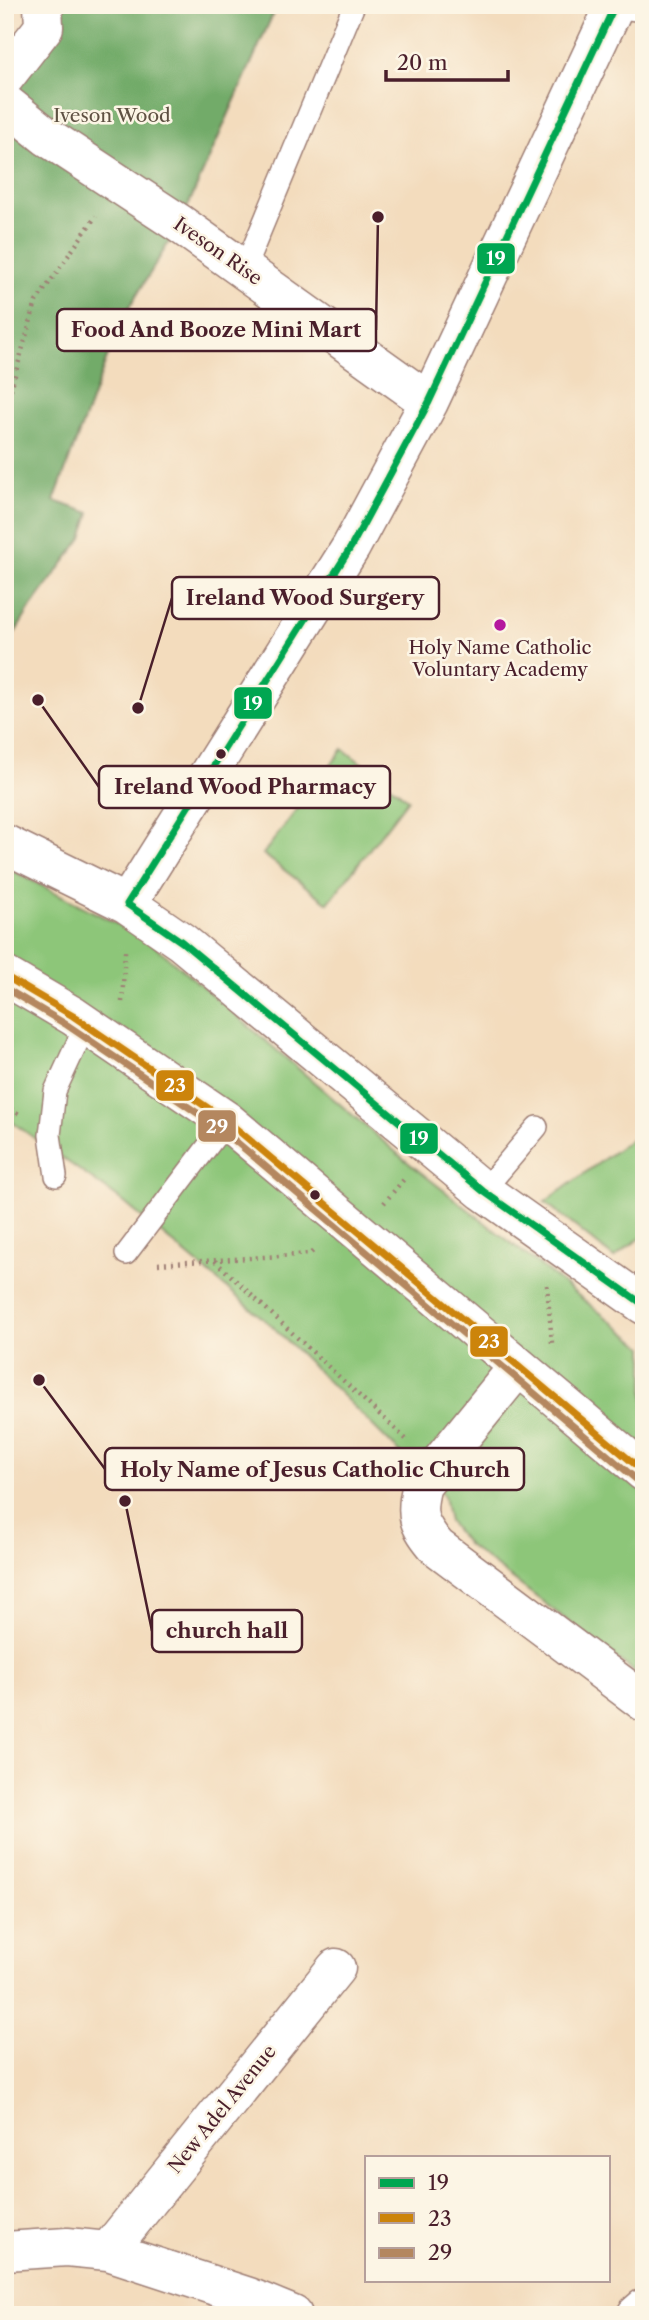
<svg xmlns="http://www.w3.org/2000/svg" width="649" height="2320" viewBox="0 0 649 2320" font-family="'Libre Caslon Text',serif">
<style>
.green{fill:#8dc679;stroke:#6c7252;stroke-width:2}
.forest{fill:#72ab69;stroke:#5e654a;stroke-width:2}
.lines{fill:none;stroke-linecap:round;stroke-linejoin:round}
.lane-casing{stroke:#9e7e74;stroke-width:24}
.street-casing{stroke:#9e7e74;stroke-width:41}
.secondary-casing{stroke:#9e7e74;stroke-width:41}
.path{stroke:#9e7e74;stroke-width:4.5;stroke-dasharray:2 5;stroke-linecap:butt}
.lane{stroke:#fff;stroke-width:21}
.street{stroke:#fff;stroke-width:38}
.secondary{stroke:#fff;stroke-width:38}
.bus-1-casing{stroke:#fcf5e5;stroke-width:12}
.bus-2-casing{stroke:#fcf5e5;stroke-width:12}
.bus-3-casing{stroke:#fcf5e5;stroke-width:12}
.bus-1{stroke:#00a651;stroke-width:7}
.bus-2{stroke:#cc840b;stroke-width:7}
.bus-3{stroke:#b4875f;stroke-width:7}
.poi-dot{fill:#b5179e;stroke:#fcf5e5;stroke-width:2.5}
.bus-dot{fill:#4a1f2b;stroke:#fcf5e5;stroke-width:2.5}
.labels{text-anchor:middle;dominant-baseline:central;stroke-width:5;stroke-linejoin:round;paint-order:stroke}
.park-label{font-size:19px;fill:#5e5142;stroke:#fcf5e5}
.street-label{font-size:19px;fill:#4a1f2b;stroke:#fcf5e5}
.poi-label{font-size:19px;fill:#4a1f2b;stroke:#fcf5e5}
.leader{fill:none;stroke:#4a1f2b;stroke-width:2.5}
.callout-dot{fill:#4a1f2b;stroke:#fcf5e5;stroke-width:2.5}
.callout{fill:#fcf5e5;stroke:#4a1f2b;stroke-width:2.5}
.callout-label{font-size:21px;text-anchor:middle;font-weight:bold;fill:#4a1f2b}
.line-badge{stroke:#fcf5e5;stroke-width:2.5}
.badge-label{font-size:19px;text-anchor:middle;font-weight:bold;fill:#fff}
</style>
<rect width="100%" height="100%" fill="#fcf5e5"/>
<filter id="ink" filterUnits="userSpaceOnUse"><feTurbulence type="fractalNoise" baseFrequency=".0143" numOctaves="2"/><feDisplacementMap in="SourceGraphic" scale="14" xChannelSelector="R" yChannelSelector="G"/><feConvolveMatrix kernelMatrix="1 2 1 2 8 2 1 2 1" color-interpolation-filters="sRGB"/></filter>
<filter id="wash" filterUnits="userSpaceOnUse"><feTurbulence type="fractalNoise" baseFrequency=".00686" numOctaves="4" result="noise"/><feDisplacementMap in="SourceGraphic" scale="28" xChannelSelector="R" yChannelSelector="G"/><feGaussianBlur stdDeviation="1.57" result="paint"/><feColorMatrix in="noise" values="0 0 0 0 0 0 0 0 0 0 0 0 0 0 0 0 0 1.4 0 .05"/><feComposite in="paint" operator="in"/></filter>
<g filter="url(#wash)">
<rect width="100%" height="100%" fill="#f3dcbd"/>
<path class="green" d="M 343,749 L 408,799 L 328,903 L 263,854 Z
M 5,867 L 147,939 L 405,1160 L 644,1347 L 644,1679 L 468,1545 L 449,1522 L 444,1496 L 271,1325 L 121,1200 L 5,1117 Z
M 644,1130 L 644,1235 L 614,1258 L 545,1202 Z"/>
<path class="forest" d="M 43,5 L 277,5 L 180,224 L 120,323 L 54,501 L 90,513 L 82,538 L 31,607 L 5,649 L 5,77 Z"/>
</g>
<g filter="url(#ink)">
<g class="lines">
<defs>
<path id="lane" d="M 614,7 L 644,11
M 244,270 L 354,5
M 56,1176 L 50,1135 L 55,1091 L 86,1024
M 483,1191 L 537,1127
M 126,1254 L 227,1121"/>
<path id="street" d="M 5,77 L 44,27 L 43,5
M 5,103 L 46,136 L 180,224 L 429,402
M 5,844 L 127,904 L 182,942 L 483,1191 L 644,1305
M 127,904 L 351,547 L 429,402 L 615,5
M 518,1367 L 422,1485 C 414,1515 418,1524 437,1547 L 644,1702
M 5,2251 L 67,2247 L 108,2251 L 249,2297 L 293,2315
M 108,2251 L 336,1968
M 636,2315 L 644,2308"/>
<path id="secondary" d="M 5,976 L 73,1016 L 227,1121 L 644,1472"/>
</defs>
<use href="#lane" class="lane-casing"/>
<use href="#street" class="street-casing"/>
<use href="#secondary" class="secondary-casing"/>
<path class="path" d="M 5,410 L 36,302 L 96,216
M 122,1002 L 125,951
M 5,1105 L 22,1116
M 384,1203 L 405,1178
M 215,1261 L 408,1441
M 158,1264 L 310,1254 L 315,1249
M 547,1285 L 552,1343"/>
<use href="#lane" class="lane"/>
<use href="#street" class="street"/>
<use href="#secondary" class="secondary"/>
<defs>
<path id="bus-1" d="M 615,5 L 429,402 L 351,547 L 127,904 L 182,942 L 483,1191 L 644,1305"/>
<path id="bus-2" d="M 5,976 L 73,1016 L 227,1121 L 644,1472"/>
<path id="bus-3" d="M 5,988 L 67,1025 L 221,1129 L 637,1480"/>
</defs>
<use href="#bus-1" class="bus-1-casing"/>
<use href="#bus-2" class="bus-2-casing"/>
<use href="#bus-3" class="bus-3-casing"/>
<use href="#bus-1" class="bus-1"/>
<use href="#bus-2" class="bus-2"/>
<use href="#bus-3" class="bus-3"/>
</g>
</g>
<circle class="poi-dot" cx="500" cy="625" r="7"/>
<g class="bus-dot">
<circle cx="221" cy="754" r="6"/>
<circle cx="315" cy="1195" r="6"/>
</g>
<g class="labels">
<g class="park-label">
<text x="112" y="115">Iveson Wood</text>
</g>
<g class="street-label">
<text transform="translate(218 251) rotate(35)">Iveson Rise</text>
<text transform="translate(222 2109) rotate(-51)">New Adel Avenue</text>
</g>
<g class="poi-label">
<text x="500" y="647">Holy Name Catholic<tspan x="500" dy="22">Voluntary Academy</tspan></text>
</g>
</g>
<path class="leader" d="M378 217L376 330M138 708L172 598M38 700L99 787M39 1380L105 1469M125 1501L152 1631"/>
<g class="callout-dot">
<circle cx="378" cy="217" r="7"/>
<circle cx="138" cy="708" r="7"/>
<circle cx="38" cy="700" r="7"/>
<circle cx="39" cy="1380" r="7"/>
<circle cx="125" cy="1501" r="7"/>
</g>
<g class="callout">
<rect x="57" y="309" width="319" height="42" rx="7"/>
<rect x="172" y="577" width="267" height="42" rx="7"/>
<rect x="99" y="766" width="291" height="42" rx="7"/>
<rect x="105" y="1448" width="419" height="42" rx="7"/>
<rect x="152" y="1610" width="150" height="42" rx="7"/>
</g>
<g class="callout-label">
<text x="216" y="337">Food And Booze Mini Mart</text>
<text x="305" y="605">Ireland Wood Surgery</text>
<text x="245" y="794">Ireland Wood Pharmacy</text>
<text x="315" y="1477">Holy Name of Jesus Catholic Church</text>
<text x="227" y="1638">church hall</text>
</g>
<g class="line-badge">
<rect x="476" y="242" width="40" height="33" rx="7" fill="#00a651"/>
<rect x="233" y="686" width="40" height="34" rx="7" fill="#00a651"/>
<rect x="155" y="1069" width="40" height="33" rx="7" fill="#cc840b"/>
<rect x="197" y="1109" width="40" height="34" rx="7" fill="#b4875f"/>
<rect x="399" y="1122" width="40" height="33" rx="7" fill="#00a651"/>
<rect x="469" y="1325" width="40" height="33" rx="7" fill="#cc840b"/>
</g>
<g class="badge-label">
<text x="496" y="265">19</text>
<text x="253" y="710">19</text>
<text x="175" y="1092">23</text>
<text x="217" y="1133">29</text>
<text x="419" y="1145">19</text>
<text x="489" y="1348">23</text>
</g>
<rect width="649" height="2320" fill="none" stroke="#fcf5e5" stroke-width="28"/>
<rect x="365" y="2156" width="245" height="126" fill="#fcf5e5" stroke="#b59f9b" stroke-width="2"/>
<rect x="379" y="2178" width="35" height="10" fill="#00a651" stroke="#b59f9b" stroke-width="2"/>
<text x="428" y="2190" font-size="21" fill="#4a1f2b">19</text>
<rect x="379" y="2213" width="35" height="10" fill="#cc840b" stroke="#b59f9b" stroke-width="2"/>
<text x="428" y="2226" font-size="21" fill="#4a1f2b">23</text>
<rect x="379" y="2248" width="35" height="10" fill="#b4875f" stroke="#b59f9b" stroke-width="2"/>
<text x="428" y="2260" font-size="21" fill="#4a1f2b">29</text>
<path d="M386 70v10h122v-10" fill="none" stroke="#4a1f2b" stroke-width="3.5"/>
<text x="397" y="70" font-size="21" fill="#4a1f2b" stroke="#fcf5e5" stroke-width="5" paint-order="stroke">20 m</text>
</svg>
